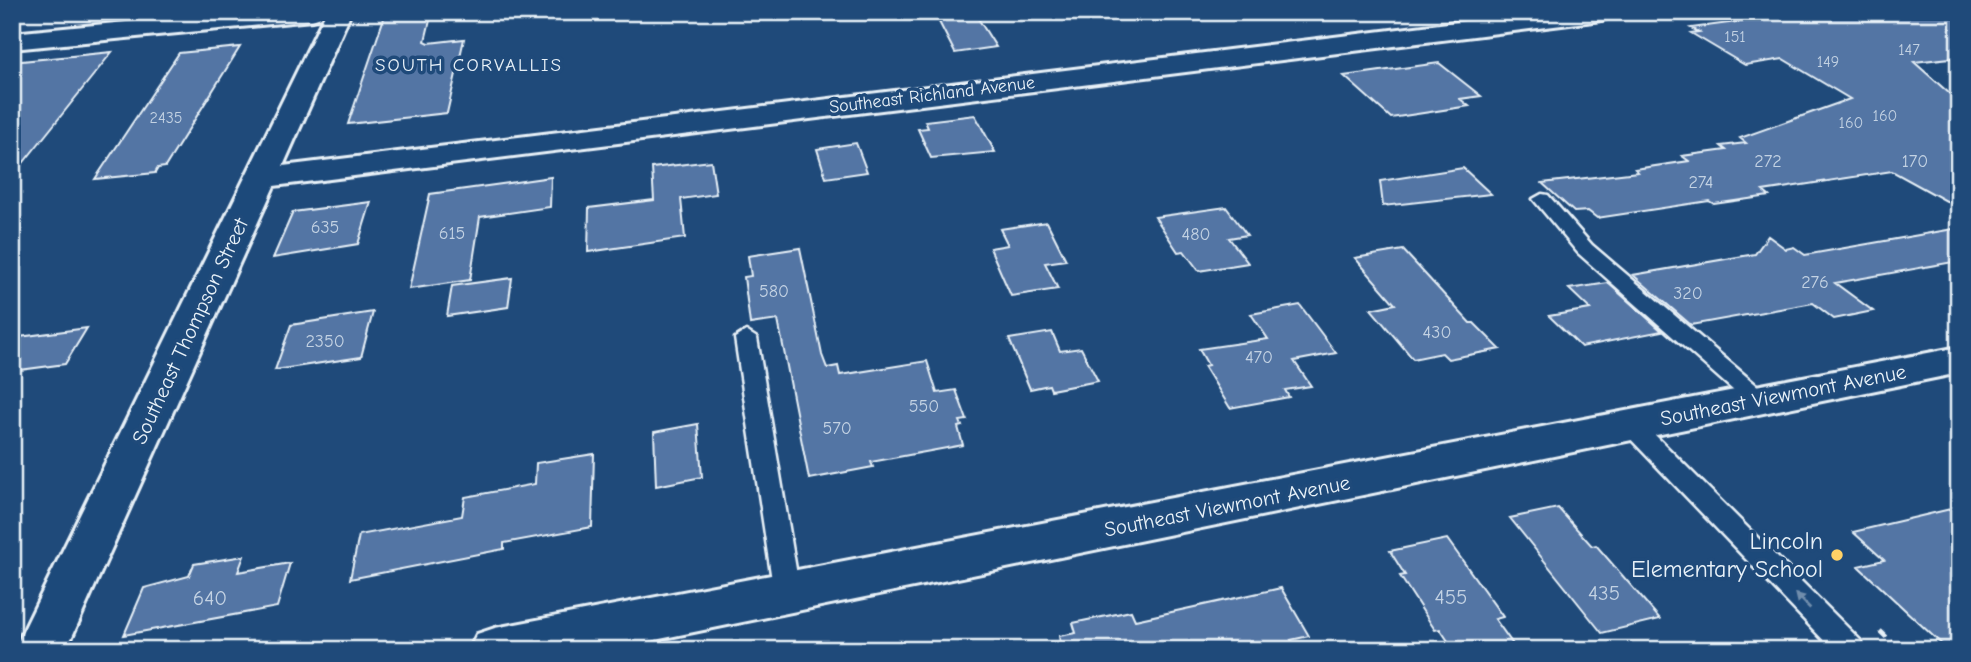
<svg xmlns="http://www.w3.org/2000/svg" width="1971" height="662" viewBox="0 0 1971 662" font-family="'Comic Neue',sans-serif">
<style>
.building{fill:#5374a4;stroke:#e8f1f8;stroke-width:2}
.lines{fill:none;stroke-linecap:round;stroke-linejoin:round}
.lane-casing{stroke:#e8f1f8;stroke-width:5}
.street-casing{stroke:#e8f1f8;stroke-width:6}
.path{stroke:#e8f1f8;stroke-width:5;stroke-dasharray:9 6;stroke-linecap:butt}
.lane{fill:#1f4a7a;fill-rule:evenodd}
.street{fill:#1f4a7a;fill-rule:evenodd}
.oneway{fill:#6f8dac}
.poi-dot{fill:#ffd166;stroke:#1f4a7a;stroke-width:2.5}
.labels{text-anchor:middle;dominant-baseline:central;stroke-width:7;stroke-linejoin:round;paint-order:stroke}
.far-number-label{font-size:16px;fill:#c3d2e3}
.far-street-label{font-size:18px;fill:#e8f1f8;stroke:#1f4a7a}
.number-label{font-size:18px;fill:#c3d2e3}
.far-neighbourhood-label{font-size:19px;letter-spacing:2px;fill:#e8f1f8;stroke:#1f4a7a}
.street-label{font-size:21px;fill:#e8f1f8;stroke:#1f4a7a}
.near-number-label{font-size:21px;fill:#c3d2e3}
.near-poi-label{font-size:24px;fill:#e8f1f8;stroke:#1f4a7a;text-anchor:end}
</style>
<rect width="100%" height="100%" fill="#1f4a7a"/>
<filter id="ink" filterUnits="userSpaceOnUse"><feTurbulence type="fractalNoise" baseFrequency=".0143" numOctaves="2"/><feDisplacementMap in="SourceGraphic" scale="14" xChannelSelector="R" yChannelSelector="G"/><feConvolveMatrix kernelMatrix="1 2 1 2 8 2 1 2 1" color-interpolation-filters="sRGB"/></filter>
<g filter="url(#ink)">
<path class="building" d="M 386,12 L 432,12 L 425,41 L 429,43 L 464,39 L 447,113 L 348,124 Z
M 974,12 L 996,47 L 955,53 L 936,16 Z
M 1813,12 L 1959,12 L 1959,57 L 1914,62 L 1959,102 L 1959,208 L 1892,171 L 1763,191 L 1769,196 L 1714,204 L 1709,201 L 1597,218 L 1588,211 L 1574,212 L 1542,183 L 1638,172 L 1635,169 L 1689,161 L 1682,156 L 1726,150 L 1721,146 L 1746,143 L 1740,138 L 1850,99 L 1783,59 L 1745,65 L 1691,33 L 1699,32 L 1691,28 Z
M 240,47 L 165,167 L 158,168 L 155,173 L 95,179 L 179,53 Z
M 112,52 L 12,177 L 12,62 Z
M 1439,63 L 1481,96 L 1460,99 L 1469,106 L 1391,118 L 1344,76 Z
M 975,115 L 995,152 L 931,158 L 918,129 L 928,128 L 925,121 Z
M 856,143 L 867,172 L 826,178 L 817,149 Z
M 711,161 L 716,194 L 681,199 L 685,238 L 588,252 L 589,208 L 654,200 L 652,168 Z
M 1463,168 L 1491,194 L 1383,206 L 1380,181 Z
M 551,177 L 550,207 L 480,217 L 470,280 L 409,289 L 430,194 Z
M 371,202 L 358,244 L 273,258 L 293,212 Z
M 1226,207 L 1247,235 L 1229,238 L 1248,263 L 1199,271 L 1184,251 L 1178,252 L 1155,217 Z
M 1047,222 L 1066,260 L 1045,263 L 1058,289 L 1011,296 L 990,248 L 1008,245 L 1000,229 Z
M 1959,228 L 1959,261 L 1835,283 L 1873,311 L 1834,319 L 1813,303 L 1691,325 L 1633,275 L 1755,254 L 1768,236 L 1786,249 L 1794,247 L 1805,255 Z
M 800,248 L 822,355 L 827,368 L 838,366 L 840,375 L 927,361 L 937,393 L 956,390 L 967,420 L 960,421 L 962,426 L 958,427 L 963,445 L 871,462 L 873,467 L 809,479 L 778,320 L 750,324 L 744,277 L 751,276 L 748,256 Z
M 1403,250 L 1470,323 L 1474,323 L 1500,349 L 1448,359 L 1442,353 L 1413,359 L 1371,309 L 1395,304 L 1355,258 Z
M 512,278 L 508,307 L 447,316 L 452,286 Z
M 1608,283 L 1662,331 L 1581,347 L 1549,316 L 1590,309 L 1569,289 Z
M 1300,305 L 1336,353 L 1294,361 L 1311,386 L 1285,390 L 1289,397 L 1230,408 L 1204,366 L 1208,365 L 1199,349 L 1268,339 L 1251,314 Z
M 373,312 L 361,357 L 275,370 L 291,325 Z
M 87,328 L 65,364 L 12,371 L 12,338 Z
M 1052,332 L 1060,351 L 1081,348 L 1098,381 L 1051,390 L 1049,385 L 1030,389 L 1009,339 Z
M 698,424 L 702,477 L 656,486 L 654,432 Z
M 594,454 L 592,527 L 504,543 L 504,549 L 350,579 L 359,535 L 462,516 L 465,497 L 535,484 L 536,463 Z
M 1959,507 L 1959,650 L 1948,650 L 1858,566 L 1884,560 L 1853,532 Z
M 1558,508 L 1592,546 L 1596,545 L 1660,619 L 1602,633 L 1510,518 Z
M 1447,539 L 1503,617 L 1495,619 L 1517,650 L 1454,650 L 1440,629 L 1435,630 L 1400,576 L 1405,575 L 1390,551 Z
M 244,556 L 238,572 L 290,563 L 277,607 L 124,635 L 144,588 L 189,576 L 194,564 Z
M 1281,588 L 1309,636 L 1291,640 L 1294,645 L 1273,650 L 1061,650 L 1059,636 L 1076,633 L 1073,623 L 1131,611 L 1135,620 Z"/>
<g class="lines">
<defs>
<path id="lane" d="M 1542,194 L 1548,195 L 1592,245 L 1767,394 L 1770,400 L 1767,406 L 1751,406 L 1578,253 L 1533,199 Z
M 746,331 L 757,338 L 800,593 L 797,601 L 787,604 L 777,601 L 774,593 L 735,338 Z
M 1631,417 L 1639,419 L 1861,641 L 1865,650 L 1833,650 L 1623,431 L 1619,425 L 1623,419 Z"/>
<path id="street" d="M 230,12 L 324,12 L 321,17 L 312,20 L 12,49 L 12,33 Z
M 326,12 L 351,12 L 283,166 L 1538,12 L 1614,12 L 1611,17 L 1602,20 L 274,186 L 66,650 L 14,650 Z
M 1959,347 L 1959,373 L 606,650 L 469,650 L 477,634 L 495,628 Z"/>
</defs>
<use href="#lane" class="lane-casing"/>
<use href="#street" class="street-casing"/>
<path class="path" d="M 1880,631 L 1900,650"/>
<use href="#lane" class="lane"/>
<use href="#street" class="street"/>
</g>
<defs><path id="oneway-solid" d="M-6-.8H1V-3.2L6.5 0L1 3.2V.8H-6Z" transform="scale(1.75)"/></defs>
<use class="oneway" href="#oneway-solid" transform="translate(1803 601) rotate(-134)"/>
</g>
<circle class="poi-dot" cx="1837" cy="555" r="7"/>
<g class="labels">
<g class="far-number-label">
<text x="1735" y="37">151</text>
<text x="1909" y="50">147</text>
<text x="1828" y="62">149</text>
<text x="1885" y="116">160</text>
<text x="166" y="118">2435</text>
<text x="1851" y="123">160</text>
</g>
<g class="far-street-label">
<text transform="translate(932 95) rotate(-7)">Southeast Richland Avenue</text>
</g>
<g class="number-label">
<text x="1768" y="161">272</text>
<text x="1915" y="161">170</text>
<text x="1701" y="182">274</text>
<text x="325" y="227">635</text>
<text x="452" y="233">615</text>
<text x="1196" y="234">480</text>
<text x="1815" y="282">276</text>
<text x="774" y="291">580</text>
<text x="1688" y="293">320</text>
<text x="1437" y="332">430</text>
<text x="325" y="341">2350</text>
<text x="1259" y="357">470</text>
<text x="924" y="406">550</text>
<text x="837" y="428">570</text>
</g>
<g class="far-neighbourhood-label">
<text x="469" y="65">SOUTH CORVALLIS</text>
</g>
<g class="street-label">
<text transform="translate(190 331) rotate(-65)">Southeast Thompson Street</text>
<text transform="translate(1783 395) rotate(-11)">Southeast Viewmont Avenue</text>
<text transform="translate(1227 506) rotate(-11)">Southeast Viewmont Avenue</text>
</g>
<g class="near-number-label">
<text x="1604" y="593">435</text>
<text x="1451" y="597">455</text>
<text x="210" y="598">640</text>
</g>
<g class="near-poi-label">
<text x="1823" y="541">Lincoln<tspan x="1823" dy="28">Elementary School</tspan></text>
</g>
</g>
<rect width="1971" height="662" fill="none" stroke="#1f4a7a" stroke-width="42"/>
<rect x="21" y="21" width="1929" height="620" fill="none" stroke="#e8f1f8" stroke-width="2.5" filter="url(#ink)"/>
</svg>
